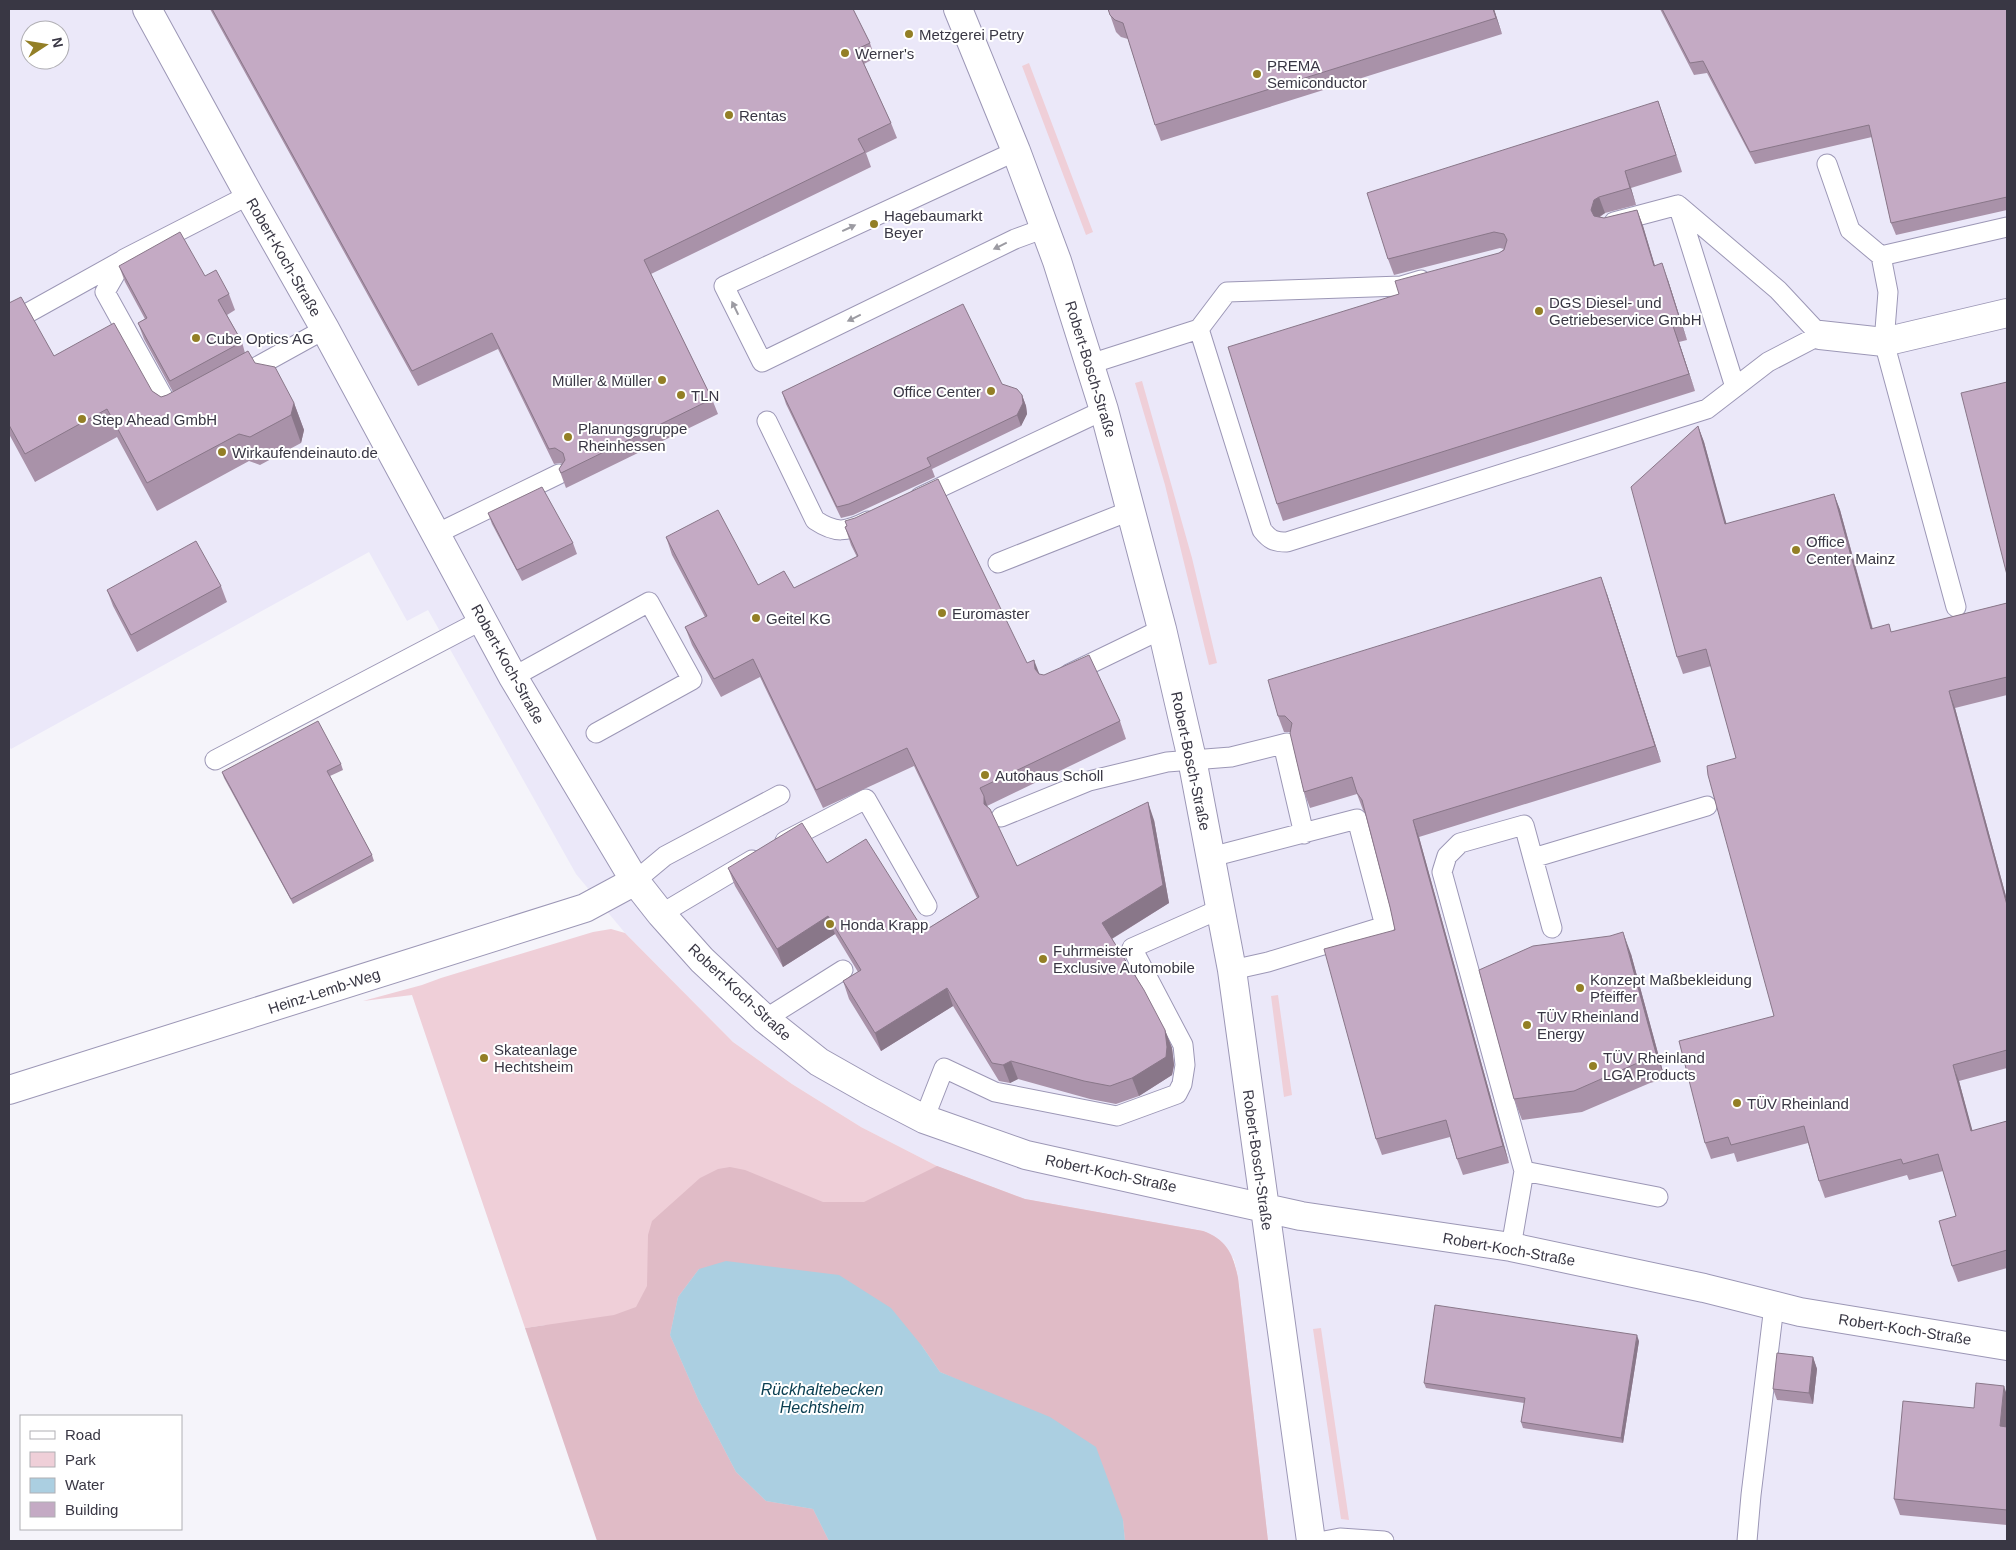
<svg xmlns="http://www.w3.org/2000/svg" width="2016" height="1550" viewBox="0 0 2016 1550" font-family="Arial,sans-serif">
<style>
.built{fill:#ebe8f9;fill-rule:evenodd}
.green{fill:#efcfd8}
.forest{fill:#e0bbc6}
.water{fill:#abcfe1}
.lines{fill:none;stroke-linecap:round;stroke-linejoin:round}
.service-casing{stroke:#9c97b6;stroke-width:21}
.minor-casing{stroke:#9c97b6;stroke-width:30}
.service{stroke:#fff;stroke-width:19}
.minor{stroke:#fff;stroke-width:28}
.wall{fill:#a992a9}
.shaded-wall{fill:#897789}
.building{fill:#c4aac4;stroke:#897789}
.oneway{fill:#9c9ba2}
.poi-dot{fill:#937f26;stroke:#fff;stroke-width:2}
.labels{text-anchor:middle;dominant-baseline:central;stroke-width:4;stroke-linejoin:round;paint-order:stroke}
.poi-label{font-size:15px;fill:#393744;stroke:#fff;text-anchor:start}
.street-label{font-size:15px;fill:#393744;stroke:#fff}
.water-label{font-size:16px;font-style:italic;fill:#0a3e51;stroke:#fff}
</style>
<rect width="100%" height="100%" fill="#f5f4fa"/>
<path class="built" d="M 9,9 L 2007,9 L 2007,1541 L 1268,1541 L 1238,1278 L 1234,1259 L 1203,1231 L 1025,1199 L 937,1166 L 861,1127 L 792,1084 L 733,1042 L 625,933 L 576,874 L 428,610 L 407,621 L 369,552 L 11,749 L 9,746 ZM 30,30 L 60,30 L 60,60 L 30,60 Z"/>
<path class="green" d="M 1029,63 L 1093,232 L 1086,235 L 1022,66 Z
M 1142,381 L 1192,558 L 1217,663 L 1209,665 L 1165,485 L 1135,383 Z
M 611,929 L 625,933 L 733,1042 L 792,1084 L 861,1127 L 937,1166 L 1025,1199 L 1203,1231 C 1227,1240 1233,1254 1238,1278 L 1268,1541 L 620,1541 L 546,1325 L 525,1328 L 412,995 L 363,1001 L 422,985 L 441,978 L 593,932 Z
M 1278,995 L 1292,1095 L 1284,1097 L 1271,996 Z
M 1321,1328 L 1349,1520 L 1341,1519 L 1313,1329 Z"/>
<path class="forest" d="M 937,1166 L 1025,1199 L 1203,1231 C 1227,1240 1233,1254 1238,1278 L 1268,1541 L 1125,1541 L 1123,1520 L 972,1386 L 940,1372 L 922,1346 L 699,1269 L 678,1297 L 670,1335 L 698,1399 L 736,1472 L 766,1501 L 813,1509 L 829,1541 L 597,1541 L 525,1328 L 614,1315 L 636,1307 L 647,1286 L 648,1235 L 652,1221 L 700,1178 L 718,1169 L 730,1167 L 745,1170 L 823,1202 L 864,1202 Z"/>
<path class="water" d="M 726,1261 L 839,1275 L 891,1308 L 922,1346 L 940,1372 L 1050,1417 L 1096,1447 L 1123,1520 L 1125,1541 L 829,1541 L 813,1509 L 766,1501 L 736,1472 L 698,1399 L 670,1335 L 678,1297 L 699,1269 Z"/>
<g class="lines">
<defs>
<path id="service" d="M 1016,151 L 724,286 L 762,362 L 1015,239 L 1045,228
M 1827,164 L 1850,230 L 1881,256 L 1888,292 L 1884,342 L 1956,607
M 1678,205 L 1735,387
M 1881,256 L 2007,227
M 26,314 L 123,260
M 1199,329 L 1262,530 C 1270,540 1274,542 1287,542 L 1707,409 L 1768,362 L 1820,335 L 1778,290 L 1678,205 L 1614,222
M 1090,364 L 1199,329 L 1227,292 L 1401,286 L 1421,280
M 240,376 L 325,329
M 176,411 L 172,413 L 105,292 L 124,259 L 249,195
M 767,421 L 815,520 C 836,534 846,532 868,521
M 920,497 L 1104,410
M 436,534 L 559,474
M 998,563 L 1132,510
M 1069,674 L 1162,629
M 513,677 L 649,602 L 692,680 L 596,733
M 1283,744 L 1304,834
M 215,760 L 482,620
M 1001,817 L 1089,781 L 1167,762 L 1231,757 L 1287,743
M 785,841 L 866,799 L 927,906
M 1211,857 L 1357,819 L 1385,926 L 1268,962 L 1232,970
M 1533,858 L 1707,806
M 635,881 L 665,856 L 780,795
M 661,914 L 752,860
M 765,1019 L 843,970
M 924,1119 L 944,1068 L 995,1092 L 1117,1116 L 1177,1094 L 1182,1084 L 1185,1065 L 1183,1045 L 1132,948 L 1220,909
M 1524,1171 L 1442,872 L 1447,856 L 1460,843 L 1524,825 L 1552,928
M 1511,1247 L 1524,1171 L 1658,1197
M 1324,1541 L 1340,1538 L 1384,1541
M 1747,1541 L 1751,1495 L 1774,1306"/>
<path id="minor" d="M 147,9 L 249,195 L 325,329 L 513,677 L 635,881 L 661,914 L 702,960 L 765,1019 L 819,1062 L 872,1092 L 924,1119 L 1026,1155 L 1301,1216 L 1511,1247 L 1704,1288 L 1800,1312 L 2007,1346
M 958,9 L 1016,151 L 1057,261 L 1104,410 L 1162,629 L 1192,759 L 1232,970 L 1311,1541
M 1820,335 L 1884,342 L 2007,313
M 9,1090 L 585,908 L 635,881"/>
</defs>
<use href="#service" class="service-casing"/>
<use href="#minor" class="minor-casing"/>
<use href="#service" class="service"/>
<use href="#minor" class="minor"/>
</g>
<path class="wall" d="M 210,9 L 853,9 L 870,43 L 875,58 L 864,64 L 891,123 L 897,138 L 866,153 L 871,167 L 651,274 L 712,399 L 718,414 L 566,488 L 559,469 L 562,464 L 560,463 L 554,464 L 498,349 L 418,386 Z
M 1108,9 L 1494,9 L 1502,34 L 1161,141 L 1155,125 L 1128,39 L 1121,37 L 1116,32 Z
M 1660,9 L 2007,9 L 2007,210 L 1896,235 L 1891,223 L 1872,137 L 1755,164 L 1707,73 L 1694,75 Z
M 1658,101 L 1682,172 L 1631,188 L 1636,205 L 1605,213 L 1600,217 L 1604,218 L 1637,210 L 1643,226 L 1655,266 L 1668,280 L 1687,340 L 1679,342 L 1695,391 L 1283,521 L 1277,504 L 1399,294 L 1499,253 L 1504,249 L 1500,248 L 1394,275 L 1388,259 Z
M 119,266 L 205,276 L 229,294 L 235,310 L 227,315 L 242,342 L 245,353 L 294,403 L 304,430 L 301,443 L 260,465 L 249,461 L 157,511 L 117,437 L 35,482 L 9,434 L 9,303 L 54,356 L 152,391 L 161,397 L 167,395 L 173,392 L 144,339 L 138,323 L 145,319 L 125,282 Z
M 1002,384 L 1022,395 L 1026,406 L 1027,414 L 1021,426 L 932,469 L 935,477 L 853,515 L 841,518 L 786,404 L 782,392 Z
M 1698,426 L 1704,442 L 1726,524 L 1834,494 L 1840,510 L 1873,629 L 1892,632 L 2007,603 L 2007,695 L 1955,708 L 2007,900 L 2007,1068 L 1959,1081 L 1972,1131 L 2007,1121 L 2007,1268 L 1958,1282 L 1952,1266 L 1956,1216 L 1943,1171 L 1909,1180 L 1907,1175 L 1825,1198 L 1819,1181 L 1808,1143 L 1737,1162 L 1734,1153 L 1711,1159 L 1705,1143 L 1774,1016 L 1736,758 L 1711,666 L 1683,674 L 1677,657 Z
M 488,513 L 573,543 L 577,554 L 522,581 L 492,524 Z
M 845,521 L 1039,674 L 1120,721 L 1126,739 L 987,806 L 1017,866 L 1154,820 L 1169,903 L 1112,939 L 1165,1030 L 1172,1048 L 1174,1065 L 1172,1075 L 1139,1096 L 1116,1104 L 1090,1099 L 1018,1079 L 1010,1083 L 999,1081 L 953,1006 L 881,1051 L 849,999 L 843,981 L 858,972 L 835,934 L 783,967 L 735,886 L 728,868 L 827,863 L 924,931 L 977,898 L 914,766 L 823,808 L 760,677 L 721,697 L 692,645 L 685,627 L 705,617 L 672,555 L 666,537 L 758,585 L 794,588 L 857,557 L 851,545 L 845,527 L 847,526 Z
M 221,586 L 227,602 L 137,652 L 113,606 L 107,590 Z
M 1607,594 L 1661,762 L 1419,837 L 1509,1163 L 1463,1175 L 1457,1159 L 1450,1137 L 1382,1155 L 1376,1139 L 1395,930 L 1390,907 L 1365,813 L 1363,810 L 1357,794 L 1310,808 L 1304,792 L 1290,732 L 1284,732 L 1278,716 Z
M 341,764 L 343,770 L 330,776 L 372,855 L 374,861 L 293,904 L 224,778 L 222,772 Z
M 1631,954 L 1665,1079 L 1650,1083 L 1582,1112 L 1522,1120 L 1514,1099 Z
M 1639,1341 L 1623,1443 L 1523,1428 L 1521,1422 L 1524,1403 L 1426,1388 L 1424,1383 Z
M 1813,1357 L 1817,1369 L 1813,1404 L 1777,1400 L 1773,1389 Z
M 2007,1395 L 2007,1525 L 1900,1515 L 1894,1499 L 1974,1408 Z"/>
<path class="shaded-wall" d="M 1493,9 L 1494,9 L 1502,34 L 1496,18 Z
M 1658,101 L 1664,118 L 1682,172 L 1676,155 Z
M 1625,171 L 1631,188 L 1636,205 L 1630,188 Z
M 1599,197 L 1605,213 L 1600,216 L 1597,226 L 1591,210 L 1594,200 Z
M 1637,210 L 1643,226 L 1660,283 L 1654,266 Z
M 1662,263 L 1668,280 L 1687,340 L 1681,323 Z
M 1673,326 L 1679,342 L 1695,391 L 1689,374 Z
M 1022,395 L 1026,406 L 1027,414 L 1021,426 L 1017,415 Z
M 294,403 L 304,430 L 301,443 L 291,415 Z
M 1698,426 L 1704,442 L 1731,540 L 1725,524 Z
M 1834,494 L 1840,510 L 1877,646 L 1871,629 Z
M 1601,577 L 1607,594 L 1661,762 L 1655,746 Z
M 1034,660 L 1041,678 L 1035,669 Z
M 1949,691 L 1955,708 L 2007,900 L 2007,905 Z
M 984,796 L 990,814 L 984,804 Z
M 1148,802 L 1154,820 L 1169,903 L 1108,941 L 1102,923 Z
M 1413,820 L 1419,837 L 1509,1163 L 1503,1146 Z
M 828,916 L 835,934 L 783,967 L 777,949 Z
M 1623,932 L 1631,954 L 1665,1079 L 1657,1057 Z
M 947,988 L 953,1006 L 881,1051 L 875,1033 Z
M 1165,1030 L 1172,1048 L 1174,1065 L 1172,1075 L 1139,1096 L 1132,1078 Z
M 1011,1061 L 1018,1079 L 1010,1083 L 1003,1065 Z
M 1953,1065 L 1959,1081 L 1977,1147 L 1971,1131 Z
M 1637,1335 L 1639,1341 L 1623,1443 L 1621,1438 Z
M 1813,1357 L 1817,1369 L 1813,1404 L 1809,1393 Z
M 2004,1386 L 2007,1395 L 2007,1428 L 2000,1426 Z"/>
<path class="building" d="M 212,9 L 853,9 L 870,43 L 857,49 L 891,123 L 858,139 L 865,152 L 644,260 L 712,399 L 561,473 L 559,469 L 565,460 L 563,453 L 555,448 L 549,449 L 492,333 L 412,371 Z
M 1108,9 L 1493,9 L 1496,18 L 1155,125 L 1123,23 L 1115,20 L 1110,15 Z
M 1662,9 L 2007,9 L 2007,197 L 1891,223 L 1869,125 L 1750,152 L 1703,61 L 1690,63 Z
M 1658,101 L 1676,155 L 1625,171 L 1630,188 L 1599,197 L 1594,200 L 1591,210 L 1594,216 L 1604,218 L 1637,210 L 1654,266 L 1662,263 L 1681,323 L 1673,326 L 1689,374 L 1277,504 L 1228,347 L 1399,294 L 1395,281 L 1499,253 L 1504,250 L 1507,240 L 1504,234 L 1494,232 L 1388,259 L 1367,193 Z
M 180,232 L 205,276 L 216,270 L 229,294 L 218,300 L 242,342 L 170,381 L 138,323 L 147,318 L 119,266 Z
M 21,297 L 54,356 L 114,323 L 152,391 L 161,397 L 167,395 L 248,351 L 255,363 L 275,367 L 294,403 L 291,415 L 250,437 L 239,434 L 147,483 L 107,409 L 25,454 L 9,425 L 9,303 Z
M 963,304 L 1002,384 L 1017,389 L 1022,395 L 1023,403 L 1017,415 L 927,458 L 931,466 L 849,504 L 837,507 L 782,392 Z
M 2007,382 L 2007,575 L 1961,393 Z
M 1698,426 L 1725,524 L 1834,494 L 1871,629 L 1889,624 L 1891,632 L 2007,603 L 2007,677 L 1949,691 L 2007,905 L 2007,1050 L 1953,1065 L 1971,1131 L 2007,1121 L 2007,1250 L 1952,1266 L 1939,1221 L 1956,1216 L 1938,1154 L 1903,1164 L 1901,1159 L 1819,1181 L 1804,1126 L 1731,1145 L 1728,1137 L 1705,1143 L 1679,1041 L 1774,1016 L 1708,775 L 1707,766 L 1736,758 L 1706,649 L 1677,657 L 1631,487 Z
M 938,479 L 1027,663 L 1034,660 L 1035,669 L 1039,674 L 1044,675 L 1089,655 L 1120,721 L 980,788 L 984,796 L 984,804 L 990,809 L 1017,866 L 1148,802 L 1163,885 L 1102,923 L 1144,990 L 1165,1030 L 1167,1047 L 1166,1057 L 1132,1078 L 1110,1086 L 1084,1081 L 1011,1061 L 1003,1065 L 992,1063 L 947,988 L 875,1033 L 843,981 L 861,970 L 828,916 L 777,949 L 728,868 L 802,823 L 827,863 L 866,839 L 924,931 L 979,897 L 907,748 L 816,790 L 753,659 L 714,679 L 685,627 L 707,616 L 666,537 L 718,510 L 758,585 L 784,571 L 794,588 L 858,556 L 845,527 L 847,526 L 845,521 L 855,518 Z
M 542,487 L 573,543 L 517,570 L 488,513 Z
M 196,541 L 221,586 L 131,635 L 107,590 Z
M 1601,577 L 1655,746 L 1413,820 L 1503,1146 L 1457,1159 L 1446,1120 L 1376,1139 L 1324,949 L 1395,930 L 1390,907 L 1362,800 L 1357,793 L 1352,777 L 1304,792 L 1290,733 L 1292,723 L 1285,716 L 1278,716 L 1268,680 Z
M 318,721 L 341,764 L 327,771 L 372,855 L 291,899 L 222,772 Z
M 1623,932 L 1657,1057 L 1642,1061 L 1574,1091 L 1514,1099 L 1479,970 L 1533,946 L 1610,936 Z
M 1435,1305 L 1637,1335 L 1621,1438 L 1521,1422 L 1525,1398 L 1424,1383 Z
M 1777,1353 L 1813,1357 L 1809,1393 L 1773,1389 Z
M 1976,1383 L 2004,1386 L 2000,1426 L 2007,1427 L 2007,1510 L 1894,1499 L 1903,1401 L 1974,1408 Z"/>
<defs><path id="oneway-solid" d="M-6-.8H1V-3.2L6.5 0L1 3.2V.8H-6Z" transform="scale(1.25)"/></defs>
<g class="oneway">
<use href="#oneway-solid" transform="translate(849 228) rotate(-25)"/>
<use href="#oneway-solid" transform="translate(1000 246) rotate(154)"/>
<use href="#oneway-solid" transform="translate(735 308) rotate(-116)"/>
<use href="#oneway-solid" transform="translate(854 318) rotate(154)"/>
</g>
<g class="poi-dot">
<circle cx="909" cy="34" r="5"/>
<circle cx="845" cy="53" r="5"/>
<circle cx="1257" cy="74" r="5"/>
<circle cx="729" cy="115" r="5"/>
<circle cx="874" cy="224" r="5"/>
<circle cx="1539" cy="311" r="5"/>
<circle cx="196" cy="338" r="5"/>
<circle cx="662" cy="380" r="5"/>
<circle cx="991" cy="391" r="5"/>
<circle cx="681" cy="395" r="5"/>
<circle cx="82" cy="419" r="5"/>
<circle cx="568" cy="437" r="5"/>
<circle cx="222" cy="452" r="5"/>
<circle cx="1796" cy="550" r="5"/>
<circle cx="942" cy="613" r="5"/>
<circle cx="756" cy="618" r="5"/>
<circle cx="985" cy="775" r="5"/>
<circle cx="830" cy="924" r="5"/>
<circle cx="1043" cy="959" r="5"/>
<circle cx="1580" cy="988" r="5"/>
<circle cx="1527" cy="1025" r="5"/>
<circle cx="484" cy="1058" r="5"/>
<circle cx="1593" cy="1066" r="5"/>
<circle cx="1737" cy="1103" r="5"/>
</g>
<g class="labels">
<g class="poi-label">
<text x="919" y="34">Metzgerei Petry</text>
<text x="855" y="53">Werner's</text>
<text x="1267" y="65">PREMA<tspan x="1267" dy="17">Semiconductor</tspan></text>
<text x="739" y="115">Rentas</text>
<text x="884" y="215">Hagebaumarkt<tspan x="884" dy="17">Beyer</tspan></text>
<text x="1549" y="302">DGS Diesel- und<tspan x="1549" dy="17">Getriebeservice GmbH</tspan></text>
<text x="206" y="338">Cube Optics AG</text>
<text x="652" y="380" text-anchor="end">Müller &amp; Müller</text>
<text x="981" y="391" text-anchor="end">Office Center</text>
<text x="691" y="395">TLN</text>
<text x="92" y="419">Step Ahead GmbH</text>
<text x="578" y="428">Planungsgruppe<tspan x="578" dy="17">Rheinhessen</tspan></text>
<text x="232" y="452">Wirkaufendeinauto.de</text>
<text x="1806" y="541">Office<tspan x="1806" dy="17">Center Mainz</tspan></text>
<text x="952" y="613">Euromaster</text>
<text x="766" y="618">Geitel KG</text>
<text x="995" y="775">Autohaus Scholl</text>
<text x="840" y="924">Honda Krapp</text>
<text x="1053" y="950">Fuhrmeister<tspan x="1053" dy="17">Exclusive Automobile</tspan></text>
<text x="1590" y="979">Konzept Maßbekleidung<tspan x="1590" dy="17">Pfeiffer</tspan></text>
<text x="1537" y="1016">TÜV Rheinland<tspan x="1537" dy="17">Energy</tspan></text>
<text x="494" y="1049">Skateanlage<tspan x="494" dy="17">Hechtsheim</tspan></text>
<text x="1603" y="1057">TÜV Rheinland<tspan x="1603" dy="17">LGA Products</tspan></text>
<text x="1747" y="1103">TÜV Rheinland</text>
</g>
<g class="street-label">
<text transform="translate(284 257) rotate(60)">Robert-Koch-Straße</text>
<text transform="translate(1091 369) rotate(73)">Robert-Bosch-Straße</text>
<text transform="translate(508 664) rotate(61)">Robert-Koch-Straße</text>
<text transform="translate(1191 761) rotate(78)">Robert-Bosch-Straße</text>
<text transform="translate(324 991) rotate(-18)">Heinz-Lemb-Weg</text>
<text transform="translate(740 992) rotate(43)">Robert-Koch-Straße</text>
<text transform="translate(1258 1160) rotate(82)">Robert-Bosch-Straße</text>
<text transform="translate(1111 1173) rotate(12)">Robert-Koch-Straße</text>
<text transform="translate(1509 1249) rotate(10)">Robert-Koch-Straße</text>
<text transform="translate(1905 1329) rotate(9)">Robert-Koch-Straße</text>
</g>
<g class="water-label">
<text x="822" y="1389">Rückhaltebecken<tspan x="822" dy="18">Hechtsheim</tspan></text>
</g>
</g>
<rect width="2016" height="1550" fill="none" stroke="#393744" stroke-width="20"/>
<rect x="20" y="1415" width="162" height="115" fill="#ffffff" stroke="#b0afb4"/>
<rect x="30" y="1431" width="25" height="8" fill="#ffffff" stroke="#b0afb4"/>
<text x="65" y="1440" font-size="15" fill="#393744">Road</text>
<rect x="30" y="1452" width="25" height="15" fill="#efcfd8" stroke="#b0afb4"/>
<text x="65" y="1465" font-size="15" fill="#393744">Park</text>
<rect x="30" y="1478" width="25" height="15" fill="#abcfe1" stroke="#b0afb4"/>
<text x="65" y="1490" font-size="15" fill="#393744">Water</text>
<rect x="30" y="1502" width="25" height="15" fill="#c4aac4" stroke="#b0afb4"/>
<text x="65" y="1515" font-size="15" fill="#393744">Building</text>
<g transform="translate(45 45) rotate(78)"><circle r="24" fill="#ffffff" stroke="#b0afb4"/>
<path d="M0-4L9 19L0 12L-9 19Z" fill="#937f26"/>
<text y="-8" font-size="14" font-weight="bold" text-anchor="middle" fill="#393744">N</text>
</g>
</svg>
